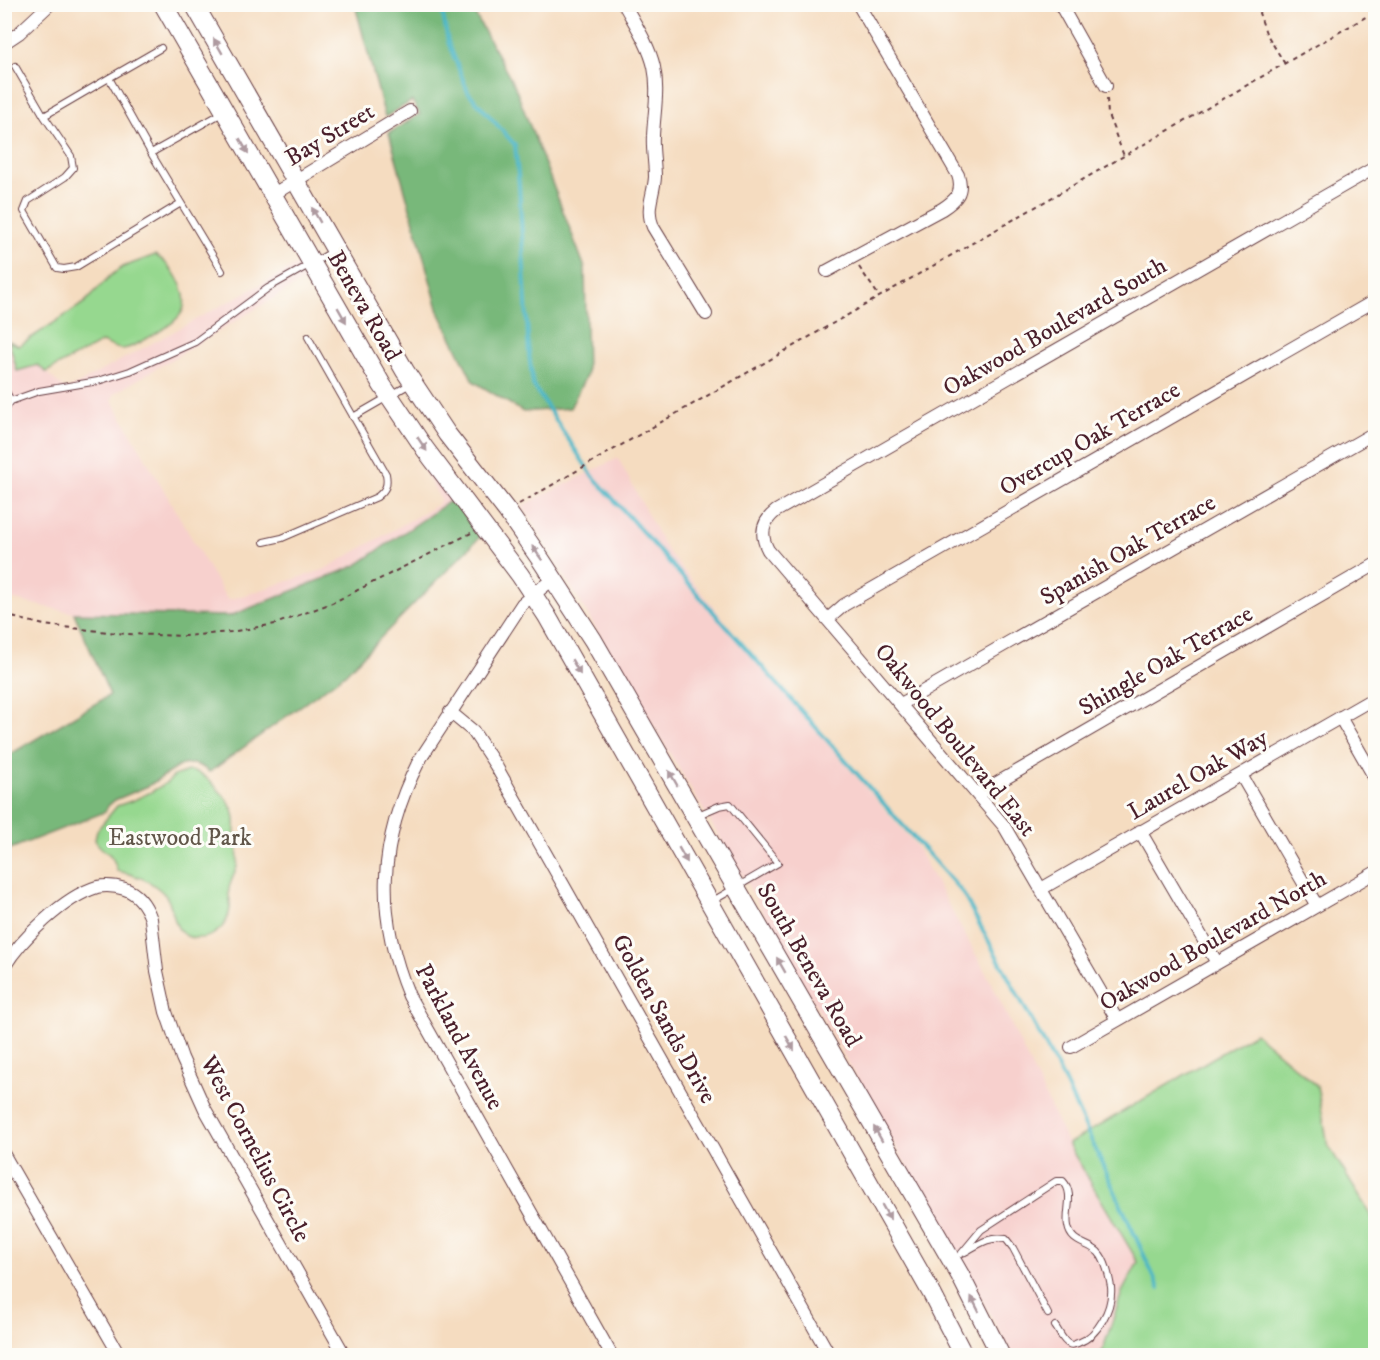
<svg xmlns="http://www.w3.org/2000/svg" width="1380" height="1360" viewBox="0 0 1380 1360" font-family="'IM FELL DW Pica',serif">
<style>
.built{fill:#f7d0cd}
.green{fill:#96d88f;stroke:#707c5d;stroke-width:1.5}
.forest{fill:#78b87a;stroke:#616c52;stroke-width:1.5}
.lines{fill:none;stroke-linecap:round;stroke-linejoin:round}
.stream{stroke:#4ab6c6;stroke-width:4}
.service-casing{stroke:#643b41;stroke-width:8}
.minor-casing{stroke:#643b41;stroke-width:14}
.secondary-casing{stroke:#643b41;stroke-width:20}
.path{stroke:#643b41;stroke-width:2;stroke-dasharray:4.5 4.5;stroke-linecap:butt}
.service{stroke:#fff;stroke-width:6}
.minor{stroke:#fff;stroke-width:12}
.secondary{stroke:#fff;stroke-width:18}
.oneway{fill:#ae9aa0}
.labels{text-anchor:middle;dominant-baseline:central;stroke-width:6;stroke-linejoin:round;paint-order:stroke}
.street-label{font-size:24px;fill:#4a1f2b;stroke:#fdfcf7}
.park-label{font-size:24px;fill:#615649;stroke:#fdfcf7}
</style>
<rect width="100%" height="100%" fill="#fdfcf7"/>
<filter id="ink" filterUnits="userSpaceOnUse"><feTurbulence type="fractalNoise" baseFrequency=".0167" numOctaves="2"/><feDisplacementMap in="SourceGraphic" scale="12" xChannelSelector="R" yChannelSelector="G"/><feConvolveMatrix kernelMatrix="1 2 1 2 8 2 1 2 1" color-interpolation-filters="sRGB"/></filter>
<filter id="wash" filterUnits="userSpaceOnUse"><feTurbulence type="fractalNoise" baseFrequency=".008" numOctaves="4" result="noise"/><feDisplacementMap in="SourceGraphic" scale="24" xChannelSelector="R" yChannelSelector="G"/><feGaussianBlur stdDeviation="1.35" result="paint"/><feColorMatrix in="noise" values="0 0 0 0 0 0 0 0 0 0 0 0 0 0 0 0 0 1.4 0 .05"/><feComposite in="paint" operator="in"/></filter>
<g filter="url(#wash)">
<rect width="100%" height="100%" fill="#f5dcc0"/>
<path class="built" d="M 302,262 L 409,446 L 310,285 L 305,281 L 301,282 L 115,393 L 112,398 L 113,402 L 225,596 L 228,599 L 232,599 L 323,570 L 437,505 L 440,502 L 440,498 L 422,468 L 449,493 L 453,499 L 355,566 L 230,616 L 74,613 L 5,598 L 4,329 L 8,335 L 17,371 L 38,365 L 66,390 Z
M 618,458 L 666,549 L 798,710 L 915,844 L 992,984 L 1068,1144 L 1138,1262 L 1122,1292 L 1101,1355 L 1013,1355 L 746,882 L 528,514 L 522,506 Z"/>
<path class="green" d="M 155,255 C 171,264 190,291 183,310 C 179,321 156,334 146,339 C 139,343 128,350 120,349 C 114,348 107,344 102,342 L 46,372 L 38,365 L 17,371 L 9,341 L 19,346 L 84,303 L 109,277 L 123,267 Z
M 188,771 C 201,771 206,778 215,786 C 224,796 235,806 235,821 C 236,826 234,830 235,834 C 237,845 239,855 237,866 C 235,874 231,880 229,888 C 228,893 229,897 230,901 C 231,914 226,926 215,933 C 209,938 201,938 194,938 C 170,935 177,909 165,895 C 152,880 135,875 117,871 C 112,848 103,855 95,840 L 97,830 L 117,806 L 134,800 L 151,792 L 168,782 L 174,776 Z
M 1255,1033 L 1317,1086 L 1328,1145 L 1375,1222 L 1375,1355 L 1101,1355 L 1122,1292 L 1138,1262 L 1068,1144 Z"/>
<path class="forest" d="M 355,5 L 470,5 L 515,87 L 585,268 L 587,374 L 570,408 L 523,412 L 473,381 L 439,312 L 389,133 L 420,114 L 412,101 L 385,117 Z
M 453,499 L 480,537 L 345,674 L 211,771 L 209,772 L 202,767 L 195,764 L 186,764 L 179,766 L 148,786 L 115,800 L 108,806 L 105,812 L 5,851 L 4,758 L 110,695 L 74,613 L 230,616 L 355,566 Z"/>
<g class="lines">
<path class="stream" d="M 441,4 L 448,42 L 468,92 L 515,145 L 519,185 L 529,354 L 533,385 L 591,474 L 962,892 L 1062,1076 L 1159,1288"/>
</g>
</g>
<g filter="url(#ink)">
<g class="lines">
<defs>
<path id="service" d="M 15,66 L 44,116
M 109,78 L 44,116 L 71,156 L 73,168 L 65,177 L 28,201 L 24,211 L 57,268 L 64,269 L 76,267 L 181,203
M 151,153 L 109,78 L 161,48
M 222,271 L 151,153 L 224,112
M 4,388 L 11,401 L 39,391 L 98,381 L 130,371 L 195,342 L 268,288 L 332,252
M 4,411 L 11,401
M 353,417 L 412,383
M 264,542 L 282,538 L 377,497 C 386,490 388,485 386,474 L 308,337
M 698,815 L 719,806 L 730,804 L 778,863 L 711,902
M 965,1252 C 979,1244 989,1236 1006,1239 L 1013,1248 L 1048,1314
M 961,1254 L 981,1230 L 1056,1181 L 1063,1181 C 1075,1194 1065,1211 1068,1226 C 1071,1244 1087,1242 1098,1252 C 1106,1260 1109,1276 1111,1287 C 1113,1308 1098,1336 1078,1343 C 1074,1344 1072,1346 1069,1344 C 1063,1342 1059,1331 1055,1326"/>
<path id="minor" d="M 624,4 C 635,24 649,45 654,67 C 659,90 654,113 653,136 C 652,149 655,163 655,177 C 654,195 645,208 653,227 L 706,314
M 1060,4 L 1106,86
M 4,43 L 19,33 L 50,4
M 272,195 L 410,111
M 827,271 L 942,209 C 956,200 964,192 958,175 L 858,4
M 554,578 L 522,604 L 419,761 C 378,841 375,914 409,996 L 612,1356
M 828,619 L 844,605 L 1376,300
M 901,704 L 1376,432
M 450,712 L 473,731 L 496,766 L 830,1356
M 1340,717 L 1376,780
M 1241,775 L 1317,906
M 978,794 L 1376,564
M 1140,831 L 1217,963
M 1041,889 L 1376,697
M 4,967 C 22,938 64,897 97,887 C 106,885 116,886 125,889 C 139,894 146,905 151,919 L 157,971 L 166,1012 L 182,1058 L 205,1109 L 345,1356
M 1117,1020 L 1004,826 L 768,550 C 760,535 762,522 776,511 L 1376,167
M 1071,1047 L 1376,872
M 4,1155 L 120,1356"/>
<path id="secondary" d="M 163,4 L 382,385 L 425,449 L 520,575 L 547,616 L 931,1292 L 964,1356
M 194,4 L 405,371 L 447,434 L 507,511 L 541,560 L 593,640 L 960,1275 L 1001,1356"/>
</defs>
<use href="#service" class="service-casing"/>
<use href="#minor" class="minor-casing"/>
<use href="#secondary" class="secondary-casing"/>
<path class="path" d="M 1264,4 L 1259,13 L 1266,33 L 1285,64
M 1107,99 L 1108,115 L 1124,156
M 859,267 L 879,296
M 519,504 L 1376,11
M 4,615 L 44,625 L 127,634 L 185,636 L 231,632 L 275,624 L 332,603 L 471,533"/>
<use href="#service" class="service"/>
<use href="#minor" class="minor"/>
<use href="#secondary" class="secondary"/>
</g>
<defs><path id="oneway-solid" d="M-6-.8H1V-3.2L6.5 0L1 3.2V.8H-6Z" transform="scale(1.5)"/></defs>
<g class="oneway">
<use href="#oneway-solid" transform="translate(218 46) rotate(-120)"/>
<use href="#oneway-solid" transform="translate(244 146) rotate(60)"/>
<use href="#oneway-solid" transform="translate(316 215) rotate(-120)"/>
<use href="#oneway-solid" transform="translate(342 315) rotate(60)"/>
<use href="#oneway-solid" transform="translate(422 444) rotate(56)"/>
<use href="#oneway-solid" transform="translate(537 553) rotate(-125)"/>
<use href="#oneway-solid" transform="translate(576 667) rotate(60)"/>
<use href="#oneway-solid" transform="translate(673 778) rotate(-120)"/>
<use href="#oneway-solid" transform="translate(683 855) rotate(60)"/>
<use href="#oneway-solid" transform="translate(781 965) rotate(-120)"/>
<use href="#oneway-solid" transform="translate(790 1043) rotate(60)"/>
<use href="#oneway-solid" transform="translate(878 1134) rotate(-120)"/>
<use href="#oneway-solid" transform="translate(886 1212) rotate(60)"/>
<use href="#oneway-solid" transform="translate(975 1304) rotate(-117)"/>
</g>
</g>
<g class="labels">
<g class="street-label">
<text transform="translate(330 135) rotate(-31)">Bay Street</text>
<text transform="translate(364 306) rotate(60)">Beneva Road</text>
<text transform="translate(1055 327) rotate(-30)">Oakwood Boulevard South</text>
<text transform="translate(1090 439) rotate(-30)">Overcup Oak Terrace</text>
<text transform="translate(1128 550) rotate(-30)">Spanish Oak Terrace</text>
<text transform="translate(1166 661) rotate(-30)">Shingle Oak Terrace</text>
<text transform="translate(955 740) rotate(51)">Oakwood Boulevard East</text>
<text transform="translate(1198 775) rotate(-30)">Laurel Oak Way</text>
<text transform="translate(1213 941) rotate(-30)">Oakwood Boulevard North</text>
<text transform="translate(809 965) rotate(60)">South Beneva Road</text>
<text transform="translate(664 1019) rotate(61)">Golden Sands Drive</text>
<text transform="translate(459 1037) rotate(62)">Parkland Avenue</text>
<text transform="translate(255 1149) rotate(62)">West Cornelius Circle</text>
</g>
<g class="park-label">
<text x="180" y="838">Eastwood Park</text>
</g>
</g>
<rect width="1380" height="1360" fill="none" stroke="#fdfcf7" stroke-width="24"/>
</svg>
